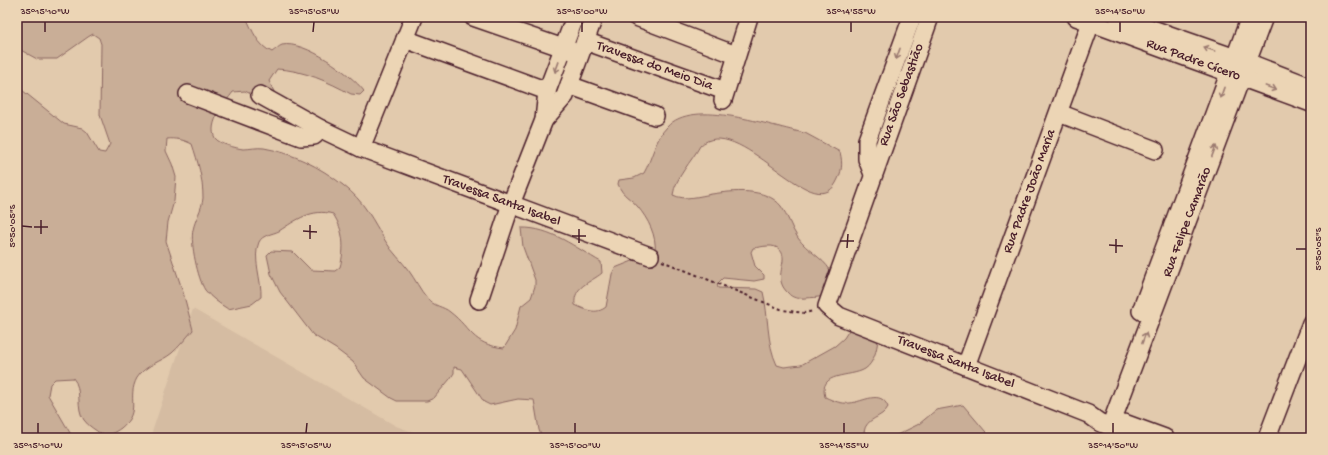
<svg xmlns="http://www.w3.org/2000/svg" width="1328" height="455" viewBox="0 0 1328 455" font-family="'Gochi Hand',sans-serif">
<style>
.built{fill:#d5bca2}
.green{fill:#c9ae97;stroke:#8a6661}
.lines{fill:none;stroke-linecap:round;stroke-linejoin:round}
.minor-casing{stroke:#4a1f2b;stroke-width:20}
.path{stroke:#4a1f2b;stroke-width:2;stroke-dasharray:3 3;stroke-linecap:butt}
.minor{stroke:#ecd5b5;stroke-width:17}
.oneway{stroke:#9b7a70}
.ticks{fill:none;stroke:#4a1f2b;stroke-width:1.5}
.labels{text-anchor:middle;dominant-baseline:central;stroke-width:3;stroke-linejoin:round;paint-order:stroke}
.street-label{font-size:14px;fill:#4a1f2b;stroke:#ecd5b5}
.neatline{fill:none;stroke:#4a1f2b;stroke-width:1.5}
.ticks-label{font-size:10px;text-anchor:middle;fill:#4a1f2b}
</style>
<rect width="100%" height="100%" fill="#e2caad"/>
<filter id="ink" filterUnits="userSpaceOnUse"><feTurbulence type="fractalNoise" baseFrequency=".025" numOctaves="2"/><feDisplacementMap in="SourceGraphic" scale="8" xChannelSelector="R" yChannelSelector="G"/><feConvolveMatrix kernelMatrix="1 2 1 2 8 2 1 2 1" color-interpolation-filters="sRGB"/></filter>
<g filter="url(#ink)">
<path class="built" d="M 193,309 L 396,426 L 429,438 L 150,438 Z"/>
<path class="green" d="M 17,17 L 246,17 C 252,30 258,46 272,52 C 275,50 279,46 282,45 C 305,40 351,74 364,91 L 360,95 L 351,94 C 329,82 303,70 277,69 L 269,81 L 277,98 L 255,96 L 245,91 L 233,92 C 225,103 207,123 215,138 C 219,144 236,148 243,149 C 250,149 257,147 264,148 C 293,153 320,167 343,185 C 365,202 372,219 386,242 C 392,252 402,261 409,271 C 415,279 420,290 427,298 C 434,307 443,306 450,312 C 472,329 471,344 504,348 L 515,330 L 521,306 L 531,298 L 535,286 L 535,280 L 523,247 L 521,228 C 551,227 576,248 601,262 L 602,273 C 590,283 573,286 575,305 C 586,310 596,315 606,307 L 612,274 L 615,268 L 655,252 C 657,236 648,219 638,207 C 630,197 623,197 618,184 L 619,180 L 634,178 L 644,173 C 652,159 655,139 667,127 C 693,97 772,127 805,133 L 840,152 C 843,164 842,172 836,183 C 813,226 737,110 700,146 C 692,161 675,178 673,195 C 685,201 699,196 712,194 C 732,191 766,187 781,206 C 788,215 791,228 798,238 C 806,250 823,258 830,270 C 833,274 834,282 836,287 C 823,298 821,297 805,298 C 798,299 792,298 788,293 C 771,277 790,261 780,250 C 774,243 762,247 753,248 L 751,252 L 755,266 L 764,275 L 764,279 L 754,281 L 723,278 L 717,284 L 718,288 L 756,289 L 763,292 C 769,316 766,342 777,365 L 784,367 L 801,365 L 835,346 L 844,338 L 851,327 L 878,339 C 877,349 874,363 865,369 C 850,378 818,371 825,397 C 834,401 841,404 850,403 C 863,402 881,389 888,407 C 882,419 866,417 864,432 L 873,438 L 542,438 L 539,430 L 534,400 L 518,399 L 490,405 L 484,402 L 462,369 L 454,367 L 454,373 L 450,379 L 434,398 L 427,401 L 397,401 L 391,398 L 364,378 L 353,362 L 336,349 L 313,335 L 280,292 L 271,274 L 267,255 L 271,251 L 293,252 L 311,270 L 335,271 L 340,267 C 345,249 344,230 333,214 C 312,208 296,220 279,231 C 273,234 262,235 259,242 C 252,258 262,280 261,297 L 252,304 L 228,309 C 220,304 211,298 205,290 C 198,279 190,243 193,230 C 195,219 202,210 203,198 C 203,179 198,162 192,144 C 184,140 176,138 167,139 L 166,151 L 172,164 L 176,177 L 174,201 L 168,222 L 166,241 L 183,292 L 193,330 C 186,338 179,347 172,353 C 161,362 145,365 137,378 C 126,398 142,411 121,428 C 114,433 110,435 101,434 C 96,430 88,426 84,420 C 75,408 83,389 73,378 L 55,379 L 50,384 L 48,395 L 73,438 L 17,438 L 17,86 L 64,124 L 82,128 L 87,132 L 99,152 L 105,153 L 110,144 L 100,115 L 101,44 L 99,38 L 93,34 L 88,37 L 57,59 L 37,59 L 17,48 Z
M 963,405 L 991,438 L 891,438 L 919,424 L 936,410 Z"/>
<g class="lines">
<defs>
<g id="minor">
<path d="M 473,17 L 575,52"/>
<path d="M 636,17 L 736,55"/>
<path id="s1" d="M 930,17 L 827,306 L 839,316 L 1088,414 L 1099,422 L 1136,438"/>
<path id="s2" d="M 1076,17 L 1311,103"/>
<path d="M 1118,17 L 1247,62 L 1311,87"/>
<path d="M 405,39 L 547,91"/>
<path id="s3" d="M 585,41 L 725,91"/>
<path d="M 569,85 L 655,116"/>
<path d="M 188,94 L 301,137 L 314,136 L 321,129"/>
<path id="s4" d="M 260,95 L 321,129 L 361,148 L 650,256"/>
<path d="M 723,100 L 749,17"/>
<path d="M 1059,113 L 1155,150"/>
<path d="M 544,120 L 565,96 L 594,17"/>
<path d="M 361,148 L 414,17"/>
<path d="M 873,174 L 867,159 L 867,140 L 912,17"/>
<path d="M 479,300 L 511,204 L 544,120 L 547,91 L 575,17"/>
<path d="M 1141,311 L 1250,17"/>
<path id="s5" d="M 966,366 L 1093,17"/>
<path d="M 1124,423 L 1165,438"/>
<path id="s6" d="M 1110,427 L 1264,17"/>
<path d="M 1267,438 L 1311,323"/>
</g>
</defs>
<use href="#minor" class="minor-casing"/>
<path class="path" d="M 662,261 L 783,310 L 804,313 L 814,311"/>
<use href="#minor" class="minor"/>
</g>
<defs><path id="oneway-shaft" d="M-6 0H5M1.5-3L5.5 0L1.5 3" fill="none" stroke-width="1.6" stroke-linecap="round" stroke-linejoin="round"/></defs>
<g class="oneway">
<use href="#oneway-shaft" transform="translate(1209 49) rotate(-161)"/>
<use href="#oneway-shaft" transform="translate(898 54) rotate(110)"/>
<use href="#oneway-shaft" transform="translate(557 67) rotate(110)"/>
<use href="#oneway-shaft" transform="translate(1271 88) rotate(20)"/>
<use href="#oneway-shaft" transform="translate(1222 93) rotate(110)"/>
<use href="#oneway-shaft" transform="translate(1214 151) rotate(-69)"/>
<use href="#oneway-shaft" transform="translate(1144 338) rotate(-69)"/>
</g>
</g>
<path class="ticks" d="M 45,32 L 45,22M 313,32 L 314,22M 582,32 L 582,22M 851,32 L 851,22M 1120,32 L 1120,22M 22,226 L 32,227M 34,227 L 48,227M 303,231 L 317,232M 41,234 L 41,220M 572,236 L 586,236M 310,239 L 310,225M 840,241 L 854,241M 579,243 L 579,229M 1109,245 L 1123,246M 847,248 L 848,234M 1296,249 L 1306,249M 1116,253 L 1116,239M 38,433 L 38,423M 306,433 L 307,423M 575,433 L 575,423M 844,433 L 844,423M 1113,433 L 1113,423"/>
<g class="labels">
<g class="street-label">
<text stroke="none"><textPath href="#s2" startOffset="125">Rua Padre Cícero</textPath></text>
<text stroke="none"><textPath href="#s3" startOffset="74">Travessa do Meio Dia</textPath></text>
<text transform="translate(902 95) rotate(-70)">Rua São Sebastião</text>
<text stroke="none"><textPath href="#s5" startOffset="186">Rua Padre João Maria</textPath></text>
<text stroke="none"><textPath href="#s4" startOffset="264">Travessa Santa Isabel</textPath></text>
<text stroke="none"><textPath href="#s6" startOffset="219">Rua Felipe Camarão</textPath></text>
<text stroke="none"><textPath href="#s1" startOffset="448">Travessa Santa Isabel</textPath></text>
</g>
</g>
<rect width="1328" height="455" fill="none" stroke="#ecd5b5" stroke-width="44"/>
<rect x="22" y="22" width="1284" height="411" class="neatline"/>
<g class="ticks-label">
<text x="45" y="14">35°15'10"W</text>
<text x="314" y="14">35°15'05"W</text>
<text x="582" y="14">35°15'00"W</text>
<text x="851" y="14">35°14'55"W</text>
<text x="1120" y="14">35°14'50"W</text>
<text transform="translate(11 226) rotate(-90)" y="4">5°50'05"S</text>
<text transform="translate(1317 249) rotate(-90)" y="4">5°50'05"S</text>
<text x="38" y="448">35°15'10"W</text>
<text x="306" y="448">35°15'05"W</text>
<text x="575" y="448">35°15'00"W</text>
<text x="844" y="448">35°14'55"W</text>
<text x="1113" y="448">35°14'50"W</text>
</g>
</svg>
